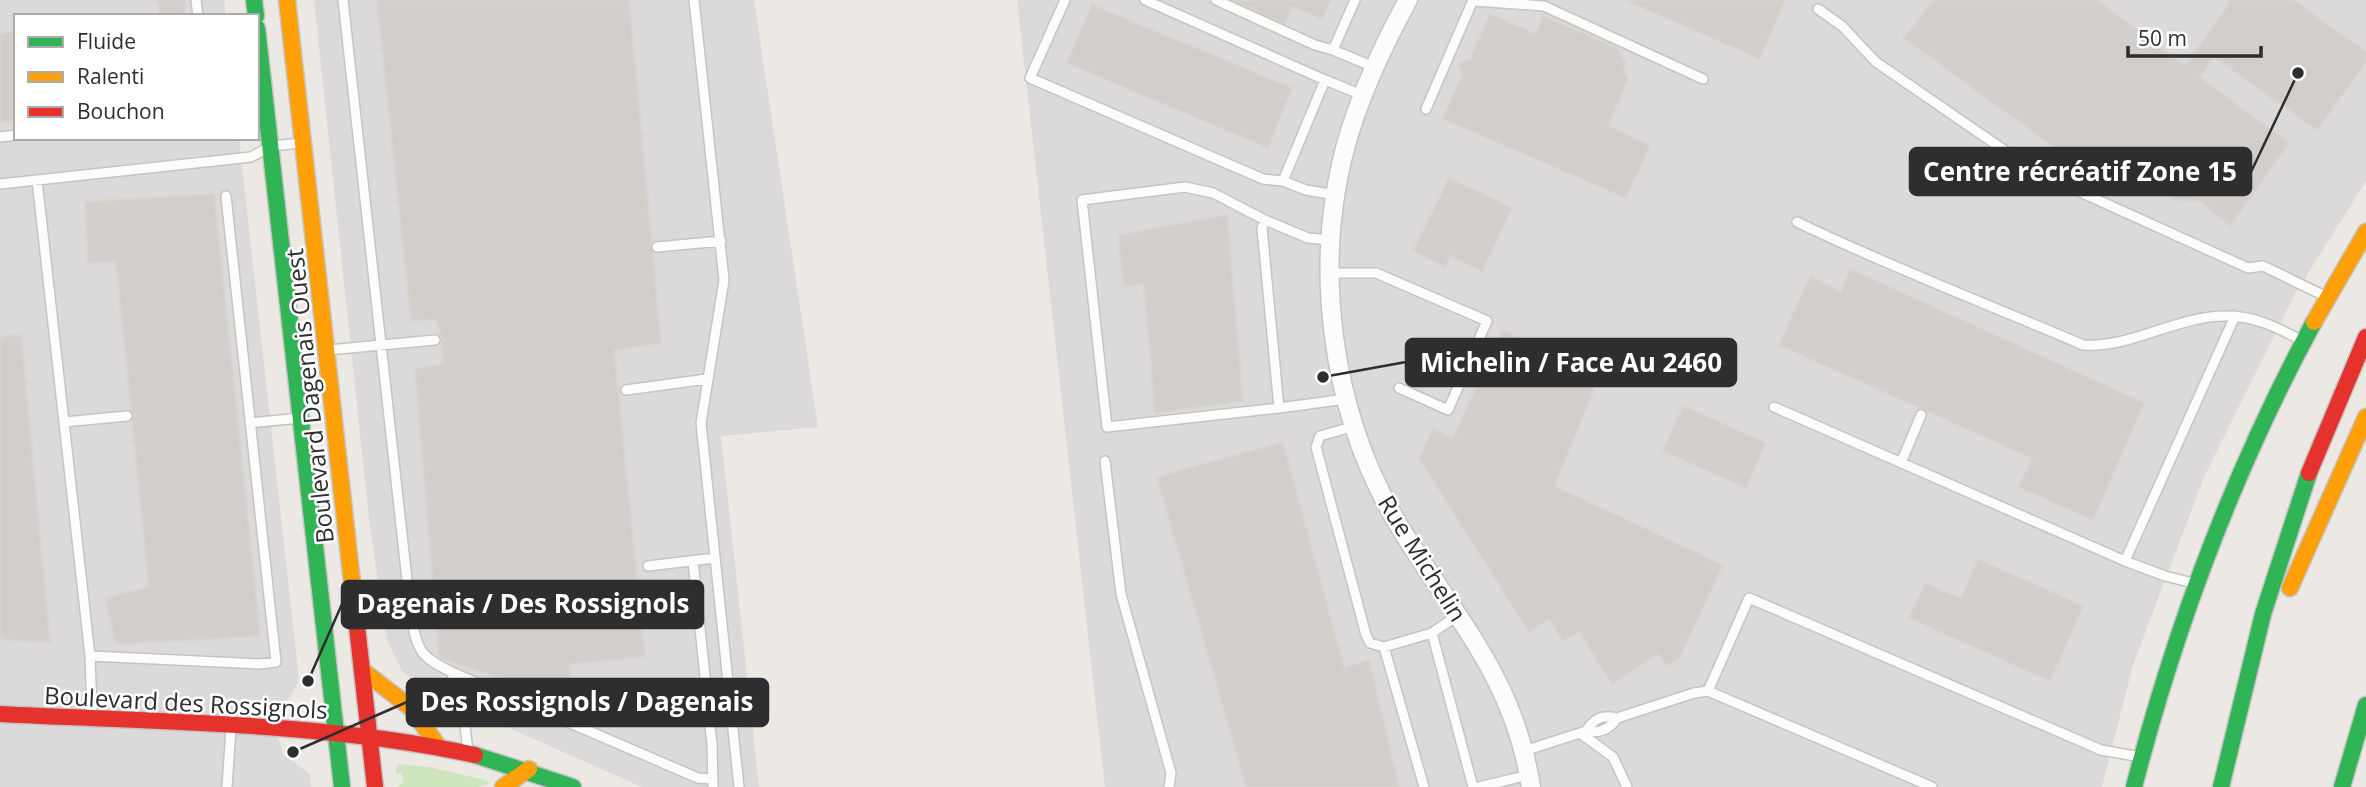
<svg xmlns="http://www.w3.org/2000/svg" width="2366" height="787" viewBox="0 0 2366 787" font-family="'Open Sans',sans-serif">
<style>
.industrial{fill:#dcd9db}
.green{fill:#cee6be}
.building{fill:#d1cecb;stroke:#d7d4d0;stroke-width:2}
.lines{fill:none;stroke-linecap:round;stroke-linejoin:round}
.lane-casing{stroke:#c5c4c5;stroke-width:12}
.street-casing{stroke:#c5c4c5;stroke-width:21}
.fast-casing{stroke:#c5c4c5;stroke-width:19}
.slow-casing{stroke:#c5c4c5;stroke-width:19}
.jam-casing{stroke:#c5c4c5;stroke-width:19}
.lane{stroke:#fcfcfb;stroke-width:9}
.street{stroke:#fcfcfb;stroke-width:18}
.fast{stroke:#30b455;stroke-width:16}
.slow{stroke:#ff9f0a;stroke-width:16}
.jam{stroke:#e5322d;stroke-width:16}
.labels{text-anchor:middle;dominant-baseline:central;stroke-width:5;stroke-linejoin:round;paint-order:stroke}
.street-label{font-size:24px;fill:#2e2e2e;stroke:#fff}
.leader{fill:none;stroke:#2e2e2e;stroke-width:2.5}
.callout-dot{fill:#2e2e2e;stroke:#fff;stroke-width:2.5}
.callout{fill:#2e2e2e;stroke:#2e2e2e;stroke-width:2.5}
.callout-label{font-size:26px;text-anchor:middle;font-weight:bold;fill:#fff}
</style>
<rect width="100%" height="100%" fill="#ece8e4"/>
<path class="industrial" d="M 0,0 L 224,0 L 226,16 L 16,16 L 16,138 L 239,138 L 299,680 L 289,699 L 268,707 L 283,754 L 310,774 L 311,787 L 0,787 Z
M 314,0 L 754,0 L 818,427 L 721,436 L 759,787 L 642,787 L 428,692 L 402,671 L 387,640 L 370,528 Z
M 1017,0 L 2366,0 L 2366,181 L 2295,294 L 2204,477 L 2133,665 L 2102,787 L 1105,787 Z"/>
<path class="green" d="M 397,764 L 429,767 L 486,780 L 489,784 L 478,787 L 397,787 L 403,783 L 402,773 L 396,774 Z"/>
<path class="building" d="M 158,0 L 184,0 L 185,16 L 160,16 Z
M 377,0 L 629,0 L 661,343 L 614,350 L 645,657 L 569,664 L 574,703 L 439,657 L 415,369 L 443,364 L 442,339 L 436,319 L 411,321 Z
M 1233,0 L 1331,0 L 1322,19 L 1292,6 L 1285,24 Z
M 1625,0 L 1785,0 L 1760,59 Z
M 1934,0 L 2097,0 L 2185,66 L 2232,0 L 2293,0 L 2366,52 L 2366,62 L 2317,130 L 2214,57 L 2200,77 L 2289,143 L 2230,226 L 2200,201 L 2175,200 L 2148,179 L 2128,179 L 2098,158 L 2077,164 L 1904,38 Z
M 1092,5 L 1292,88 L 1268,148 L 1067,63 Z
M 1490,14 L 1536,34 L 1543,16 L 1617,48 L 1626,64 L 1623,69 L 1628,79 L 1608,126 L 1650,145 L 1626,198 L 1443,119 L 1462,75 L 1458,64 L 1470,59 Z
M 16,32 L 16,121 L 0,122 L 0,34 Z
M 1449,178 L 1512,208 L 1482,271 L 1450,256 L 1445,267 L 1413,251 Z
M 214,194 L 260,636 L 116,644 L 105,598 L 149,587 L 116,262 L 88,263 L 85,202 Z
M 1227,215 L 1243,401 L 1155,413 L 1144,284 L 1124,286 L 1118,235 Z
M 1850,269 L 2144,403 L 2093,520 L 2019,487 L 2032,458 L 1779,345 L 1810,276 L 1841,292 Z
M 1502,330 L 1600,376 L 1554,486 L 1723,565 L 1680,657 L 1666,666 L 1658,654 L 1612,684 L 1579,631 L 1563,641 L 1549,619 L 1529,632 L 1419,458 L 1433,429 L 1453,439 Z
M 21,334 L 50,643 L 0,639 L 0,337 Z
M 1683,406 L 1766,443 L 1746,488 L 1663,451 Z
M 1283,442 L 1344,668 L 1369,660 L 1399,787 L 1246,787 L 1157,477 Z
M 1978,559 L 2083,606 L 2050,681 L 1909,618 L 1925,583 L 1961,599 Z"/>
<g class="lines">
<defs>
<path id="lane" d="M 196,0 L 198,16
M 343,0 L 411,616 C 417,651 421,658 454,673 L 698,778 L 712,779
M 694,0 L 724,280 L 701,423 L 739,787
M 1065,0 L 1030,78 L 1263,179 L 1283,181
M 1145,0 L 1325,80
M 1216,0 L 1315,45 L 1333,50
M 1355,0 L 1333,50 L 1374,67
M 1474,1 L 1544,6 L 1703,79
M 1818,9 L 1842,26 L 1876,62 L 2036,172 L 2248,268 L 2263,266 L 2325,296
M 1426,109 L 1473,0
M 0,137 L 16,135
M 37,180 L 90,656
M 0,184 L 251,157 L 271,146 L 301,143
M 1336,195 L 1306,190 L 1283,181 L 1325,80 L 1362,95
M 1265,220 L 1213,193 L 1185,187 L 1082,200 L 1107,427 L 1279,408
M 1797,222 C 1890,267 1988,304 2083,345 C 2133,348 2176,316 2225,316 C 2253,315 2278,328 2301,340
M 1331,240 L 1308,238 L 1265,220 L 1262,228 L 1279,408 L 1346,399
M 657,247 L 721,241
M 1331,273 L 1376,273 L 1487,321 L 1448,410 L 1399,388
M 328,350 L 435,340
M 626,390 L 707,379
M 1774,407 L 2125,561
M 64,422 L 127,416
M 250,423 L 300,418
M 1355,426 L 1320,436 L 1316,447 L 1366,635 L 1370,643 L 1384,647
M 1105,461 L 1121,594 L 1171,773 L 1169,787
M 1901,463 L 1921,415
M 693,561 L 712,744 L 713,787
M 648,566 L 715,558
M 2193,583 L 2165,576 L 2125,561 L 2235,316
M 1458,615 L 1432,633 L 1473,787
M 454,673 L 450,684 L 463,710 L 468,751
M 1708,691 L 1749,598 L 2101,750 L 2141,757
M 92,717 L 90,656 L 259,664 L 276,662 L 226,196
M 1586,731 C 1594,719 1602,714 1617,718 L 1694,693 L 1708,691 L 1932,787
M 1580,733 L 1613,757 L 1627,787
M 1524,751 L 1586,731 C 1599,734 1610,729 1617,718
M 227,787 L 231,729
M 1424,787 L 1384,647 L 1432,633
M 1479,787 L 1529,775"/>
<path id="street" d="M 1408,0 C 1385,42 1365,84 1350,131 C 1310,261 1330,414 1401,529 C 1456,619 1514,678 1531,787"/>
<path id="fast" d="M 254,0 L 256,16
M 257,28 L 342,787
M 475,755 L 573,787
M 2134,787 C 2176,624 2234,470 2314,322
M 2221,787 L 2263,614 L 2309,473
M 2342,787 L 2366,705"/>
<path id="slow" d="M 287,0 L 353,591
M 2314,322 L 2366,232
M 2290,588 L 2366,417
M 362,670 L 411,708 L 438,746
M 503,787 L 529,769"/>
<path id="jam" d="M 2309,473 L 2366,337
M 353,591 L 375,787
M 0,714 C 154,722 325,722 475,755"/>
</defs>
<use href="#lane" class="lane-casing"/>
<use href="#street" class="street-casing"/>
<use href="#fast" class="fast-casing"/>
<use href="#slow" class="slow-casing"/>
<use href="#jam" class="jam-casing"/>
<use href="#lane" class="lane"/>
<use href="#street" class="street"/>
<use href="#fast" class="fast"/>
<use href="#slow" class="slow"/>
<use href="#jam" class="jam"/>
</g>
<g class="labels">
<g class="street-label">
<text transform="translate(309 396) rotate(-96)">Boulevard Dagenais Ouest</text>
<text transform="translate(1423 558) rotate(58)">Rue Michelin</text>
<text transform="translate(186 702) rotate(3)">Boulevard des Rossignols</text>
</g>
</g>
<path class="leader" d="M2298 73L2251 172M1323 377L1406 362M308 681L342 604M293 752L407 702"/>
<g class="callout-dot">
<circle cx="2298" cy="73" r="7"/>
<circle cx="1323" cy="377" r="7"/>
<circle cx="308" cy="681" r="7"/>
<circle cx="293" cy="752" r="7"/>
</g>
<g class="callout">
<rect x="1910" y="148" width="341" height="47" rx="7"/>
<rect x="1406" y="339" width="330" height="47" rx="7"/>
<rect x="342" y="581" width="361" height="47" rx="7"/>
<rect x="407" y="679" width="361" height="47" rx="7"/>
</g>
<g class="callout-label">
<text x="2080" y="181">Centre récréatif Zone 15</text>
<text x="1571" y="372">Michelin / Face Au 2460</text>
<text x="523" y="613">Dagenais / Des Rossignols</text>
<text x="587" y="711">Des Rossignols / Dagenais</text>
</g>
<rect x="14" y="14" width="245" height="126" fill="#ffffff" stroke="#ababab" stroke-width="2"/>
<rect x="28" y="37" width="35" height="10" fill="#30b455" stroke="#ababab" stroke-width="2"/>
<text x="77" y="49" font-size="21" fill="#2e2e2e">Fluide</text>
<rect x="28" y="72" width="35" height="10" fill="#ff9f0a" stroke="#ababab" stroke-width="2"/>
<text x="77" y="84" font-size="21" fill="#2e2e2e">Ralenti</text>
<rect x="28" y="107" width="35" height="10" fill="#e5322d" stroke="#ababab" stroke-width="2"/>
<text x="77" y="119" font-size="21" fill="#2e2e2e">Bouchon</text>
<path d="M2128 46v10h133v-10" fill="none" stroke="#2e2e2e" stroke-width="3.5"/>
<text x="2138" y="46" font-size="21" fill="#2e2e2e" stroke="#ffffff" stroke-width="5" paint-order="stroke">50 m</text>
</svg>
